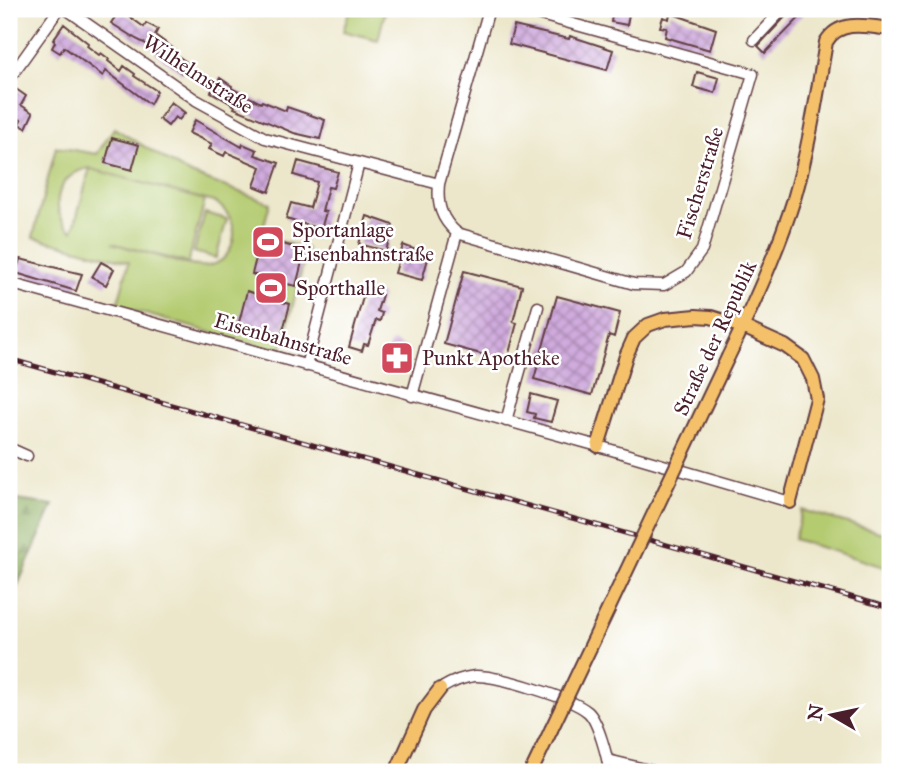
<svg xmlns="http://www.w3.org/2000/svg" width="899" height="781" viewBox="0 0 899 781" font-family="'IM FELL Great Primer',serif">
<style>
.green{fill:#b4cb6f;stroke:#7f754d;stroke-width:2;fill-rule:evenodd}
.forest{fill:url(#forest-firs);stroke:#6c6746;stroke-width:2}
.building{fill:url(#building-cross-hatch)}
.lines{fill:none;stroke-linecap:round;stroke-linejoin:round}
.minor-casing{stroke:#623d43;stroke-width:13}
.major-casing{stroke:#623d43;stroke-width:16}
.minor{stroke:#fff;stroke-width:10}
.major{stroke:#f4c16a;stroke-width:12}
.rail-casing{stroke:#4a1f2b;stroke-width:5}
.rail{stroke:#fff;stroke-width:2.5;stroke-dasharray:8;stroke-linecap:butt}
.major-bridge-casing{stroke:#623d43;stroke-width:16;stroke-linecap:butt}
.major-bridge{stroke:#f4c16a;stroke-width:12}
.labels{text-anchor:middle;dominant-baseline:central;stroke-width:5;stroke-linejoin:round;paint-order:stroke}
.street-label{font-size:21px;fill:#4a1f2b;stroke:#fff}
.poi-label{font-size:21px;fill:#4a1f2b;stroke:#fff;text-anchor:start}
</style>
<defs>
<pattern id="forest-firs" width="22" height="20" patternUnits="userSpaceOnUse" patternTransform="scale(1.75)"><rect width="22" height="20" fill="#8faf62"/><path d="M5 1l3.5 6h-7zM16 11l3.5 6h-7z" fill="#778e51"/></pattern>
<pattern id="building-cross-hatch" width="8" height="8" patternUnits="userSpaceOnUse" patternTransform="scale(1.75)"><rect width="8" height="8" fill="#d0abde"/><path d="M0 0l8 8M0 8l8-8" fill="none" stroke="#ab8bb4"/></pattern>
</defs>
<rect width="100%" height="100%" fill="#fff"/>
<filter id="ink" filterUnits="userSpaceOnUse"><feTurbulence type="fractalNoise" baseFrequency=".0143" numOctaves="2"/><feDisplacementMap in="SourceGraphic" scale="14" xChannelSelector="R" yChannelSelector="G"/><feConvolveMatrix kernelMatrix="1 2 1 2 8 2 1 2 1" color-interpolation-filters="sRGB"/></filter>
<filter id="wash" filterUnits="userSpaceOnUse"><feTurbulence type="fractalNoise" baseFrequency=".00686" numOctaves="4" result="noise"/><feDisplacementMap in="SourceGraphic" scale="28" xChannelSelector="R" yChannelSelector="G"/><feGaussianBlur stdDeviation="1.57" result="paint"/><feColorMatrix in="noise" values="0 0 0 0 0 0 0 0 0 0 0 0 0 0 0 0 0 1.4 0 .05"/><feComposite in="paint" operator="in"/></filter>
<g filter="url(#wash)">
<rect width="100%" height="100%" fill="#ece7cb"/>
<path class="green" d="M 350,9 L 373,9 L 385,12 L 378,40 L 343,31 Z
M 114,128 L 188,173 L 270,203 L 261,236 L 307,249 L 281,352 L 117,306 L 129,262 L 33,237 L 56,147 L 97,154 ZM 90,168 L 73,231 L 72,231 C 47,211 56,173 90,168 ZM 91,169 L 217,203 C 229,213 237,225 233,241 C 223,279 186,265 160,257 C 144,252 128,248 112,243 L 188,263 L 205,200 Z
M 205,213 L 227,219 L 216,258 L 194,252 Z
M 802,510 L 890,535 L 890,569 L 794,539 Z"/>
<path class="forest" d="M 9,499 L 53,505 L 9,605 Z"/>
<g id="blocks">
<path class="building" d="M 613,9 L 630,9 L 627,25 L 611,22 Z
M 790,9 L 808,9 L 765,53 L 758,46 L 788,14 Z
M 120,10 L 144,27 L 146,23 L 158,29 L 155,35 L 174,49 L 172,52 L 188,63 L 182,73 L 155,53 L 158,50 L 136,39 L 111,23 Z
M 670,13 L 716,29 L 710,50 L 665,37 L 667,28 L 660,27 L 663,17 L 669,19 Z
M 64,24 L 88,43 L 87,46 L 99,55 L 101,53 L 109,59 L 108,61 L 121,71 L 124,66 L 135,74 L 134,76 L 157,91 L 150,104 L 106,71 L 103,76 L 64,47 L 60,53 L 52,48 L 55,42 L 53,40 Z
M 514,26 L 569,39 L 570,36 L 613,50 L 607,70 L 509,44 Z
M 697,72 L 719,78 L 715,93 L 693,87 Z
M 220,78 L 232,86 L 231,88 L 261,103 L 262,101 L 286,111 L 287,107 L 325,120 L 320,139 L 294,133 L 234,108 L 235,106 L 211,92 Z
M 16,89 L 26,96 L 21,105 L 33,113 L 26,128 L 19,124 L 21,120 L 9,113 L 9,101 Z
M 171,102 L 185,113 L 179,120 L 175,117 L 168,126 L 159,119 Z
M 195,120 L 242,147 L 243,144 L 257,150 L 255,155 L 279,163 L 269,192 L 254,186 L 261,167 L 226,152 L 224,156 L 209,149 L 212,144 L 189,133 Z
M 112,138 L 139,145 L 132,170 L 105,163 Z
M 298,161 L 338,172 L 333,188 L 328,187 L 322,211 L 326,212 L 321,229 L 286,219 L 291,203 L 310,208 L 317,182 L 294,175 Z
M 367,216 L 393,225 L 386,251 L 359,244 Z
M 261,238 L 305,250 L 296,286 L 287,284 L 282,302 L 290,304 L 281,338 L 238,326 L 247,291 L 259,295 L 264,278 L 252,274 Z
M 403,245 L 429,255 L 422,280 L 395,273 Z
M 20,259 L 82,274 L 76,291 L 16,273 Z
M 101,262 L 114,269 L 106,285 L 92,277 Z
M 464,271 L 522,286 L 513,322 L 517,323 L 507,361 L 444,344 Z
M 365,290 L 382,295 L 377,311 L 382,313 L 380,321 L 376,320 L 368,345 L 364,344 L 362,351 L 349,347 Z
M 557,296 L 620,313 L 614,337 L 609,335 L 592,395 L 534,379 Z
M 394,342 L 406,348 L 409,354 L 405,368 L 400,369 L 389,366 L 386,357 L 390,344 Z
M 531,394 L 557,401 L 551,422 L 534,418 L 535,414 L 527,412 Z"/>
</g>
</g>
<g filter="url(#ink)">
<use href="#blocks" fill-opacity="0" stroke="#623d43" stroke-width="2"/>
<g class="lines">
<defs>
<path id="minor" d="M 66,9 L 196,100 L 265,138 L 439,184
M 754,40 L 783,9
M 9,79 L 59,9
M 457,233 L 634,284 L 664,285 L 686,272 L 702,250 L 753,74 L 519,9
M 9,283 L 598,446 L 790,502
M 306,366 L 359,163
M 412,396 L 457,233 C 441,219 437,205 439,184 L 489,9
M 506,421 L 538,307
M 9,448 L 27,456
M 440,689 C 450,683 463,677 475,676 C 496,675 572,698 588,712 C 598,721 608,758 609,772
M 608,760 L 657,772"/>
<path id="major" d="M 728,357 C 753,306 777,253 794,199 C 809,148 817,95 826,42 C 839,19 867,26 890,29
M 598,446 L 626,356 L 634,338 L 648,325 L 665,319 L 696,316 L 711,317 L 743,327 L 785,346 L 803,359 L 813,379 L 817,399 L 790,502
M 396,772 L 424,710 L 440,689
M 531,772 L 551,730"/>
</defs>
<use href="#minor" class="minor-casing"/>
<use href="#major" class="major-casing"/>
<use href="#minor" class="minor"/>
<use href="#major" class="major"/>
<defs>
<path id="rail" d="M 9,359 L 890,608"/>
</defs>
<use href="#rail" class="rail-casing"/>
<use href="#rail" class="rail"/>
<defs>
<path id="major-bridge" d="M 551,730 L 728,357"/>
</defs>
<use href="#major-bridge" class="major-bridge-casing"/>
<use href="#major-bridge" class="major-bridge"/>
</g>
</g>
<defs>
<symbol id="stadium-square" viewBox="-11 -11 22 22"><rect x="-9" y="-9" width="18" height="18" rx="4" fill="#d1495b" stroke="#fff"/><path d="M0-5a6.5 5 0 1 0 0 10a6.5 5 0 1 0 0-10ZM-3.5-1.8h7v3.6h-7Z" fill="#fff"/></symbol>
<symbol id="pharmacy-square" viewBox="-11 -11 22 22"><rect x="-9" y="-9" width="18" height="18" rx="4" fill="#d1495b" stroke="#fff"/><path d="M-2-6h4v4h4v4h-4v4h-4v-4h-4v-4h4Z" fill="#fff"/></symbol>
</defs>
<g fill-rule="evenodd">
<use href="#stadium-square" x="249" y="223" width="38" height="38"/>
<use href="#stadium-square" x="252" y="269" width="38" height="38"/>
<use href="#pharmacy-square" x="378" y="339" width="38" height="38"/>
</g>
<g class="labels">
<g class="street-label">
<text transform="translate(198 74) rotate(33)">Wilhelmstraße</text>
<text transform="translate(700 183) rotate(-73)">Fischerstraße</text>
<text transform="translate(715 338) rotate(-65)">Straße der Republik</text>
<text transform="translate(283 339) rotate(16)">Eisenbahnstraße</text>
</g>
<g class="poi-label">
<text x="292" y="230">Sportanlage<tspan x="292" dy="24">Eisenbahnstraße</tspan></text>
<text x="296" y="288">Sporthalle</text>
<text x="422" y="358">Punkt Apotheke</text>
</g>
</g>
<rect width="899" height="781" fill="none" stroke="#fff" stroke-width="35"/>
<g transform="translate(832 715) rotate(279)" stroke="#ffffff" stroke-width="5" paint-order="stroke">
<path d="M0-5L12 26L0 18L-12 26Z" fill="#4a1f2b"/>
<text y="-10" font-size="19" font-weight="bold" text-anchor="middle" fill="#4a1f2b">N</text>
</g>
</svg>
